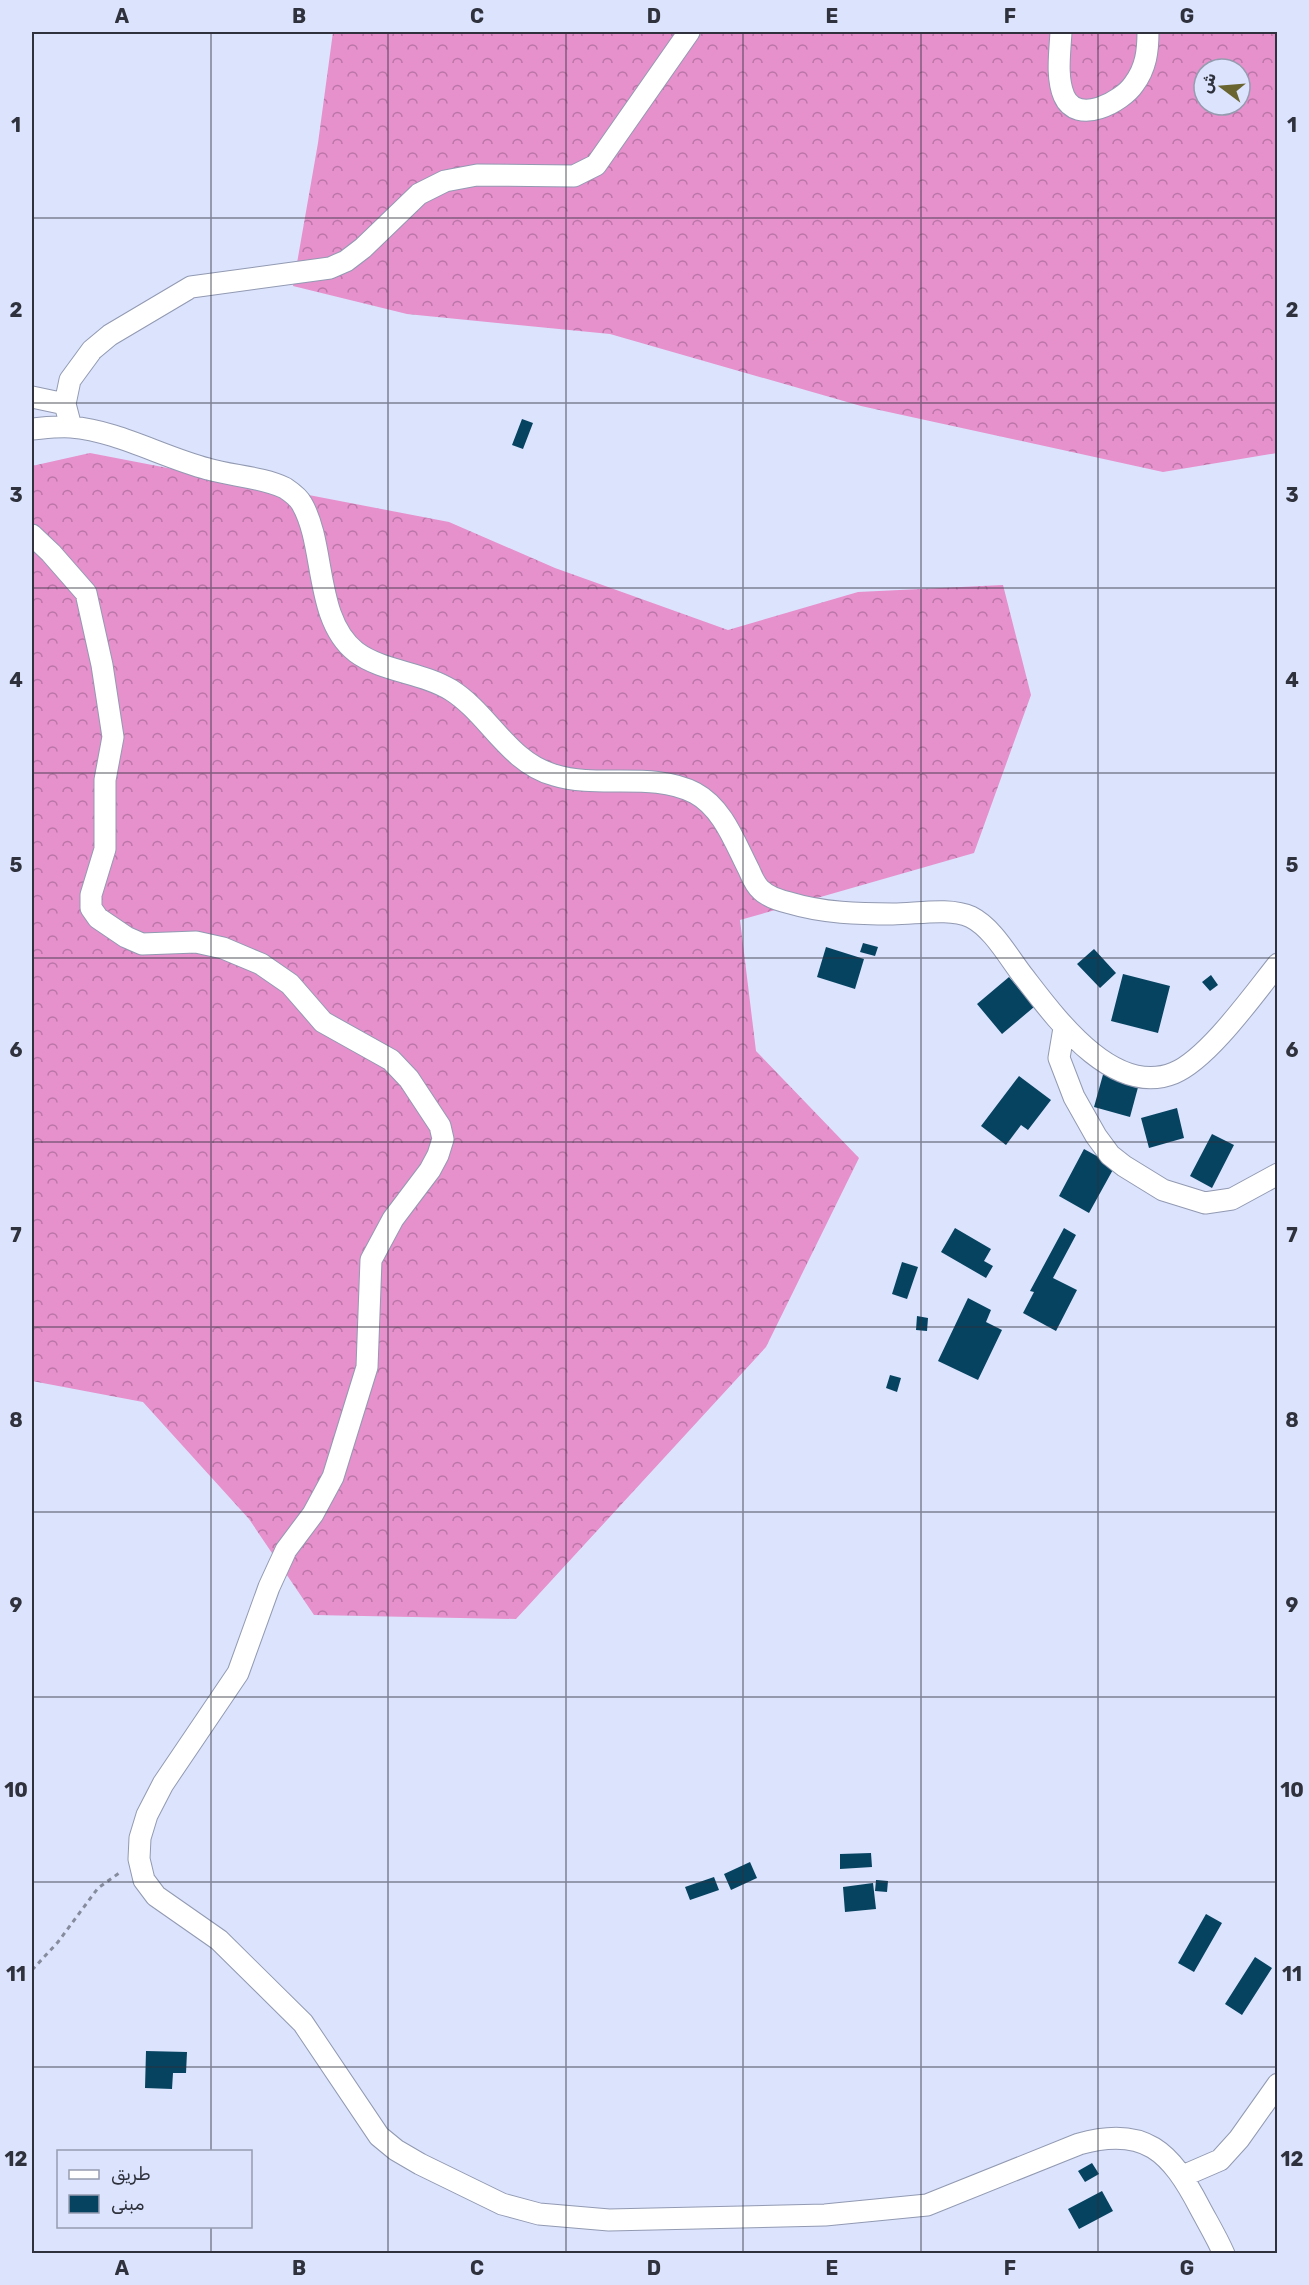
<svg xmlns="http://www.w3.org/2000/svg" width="1309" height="2285" viewBox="0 0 1309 2285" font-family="Rubik,'Noto Naskh Arabic',sans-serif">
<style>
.forest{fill:url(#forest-crowns);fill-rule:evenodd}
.building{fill:#064361}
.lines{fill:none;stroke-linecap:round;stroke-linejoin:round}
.street-casing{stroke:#929ab2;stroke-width:23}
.path{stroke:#868b9d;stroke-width:3;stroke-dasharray:4.5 4.5;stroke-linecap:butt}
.street{stroke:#fff;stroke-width:21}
.grid{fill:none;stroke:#2f323c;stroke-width:1.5;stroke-opacity:0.55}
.neatline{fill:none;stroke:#2f323c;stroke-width:2}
.grid-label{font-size:20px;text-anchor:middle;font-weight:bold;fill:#2f323c}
</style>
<defs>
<pattern id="forest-crowns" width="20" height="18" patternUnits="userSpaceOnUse" patternTransform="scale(1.5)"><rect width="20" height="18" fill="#e690cc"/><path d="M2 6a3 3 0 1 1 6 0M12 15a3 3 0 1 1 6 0" fill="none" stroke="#bb76a7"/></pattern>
</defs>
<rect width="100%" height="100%" fill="#dbe3fd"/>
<path class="forest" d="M 333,32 L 1277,32 L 1277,453 L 1163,472 L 861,406 L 610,334 L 407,314 L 293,286 L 318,143 ZM 1204,69 L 1240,69 L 1240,105 L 1204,105 Z
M 90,453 L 449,522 L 555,568 L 728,630 L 858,592 L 1003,585 L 1031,695 L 974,853 L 740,920 L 756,1051 L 859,1158 L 766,1347 L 516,1619 L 314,1615 L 249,1519 L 143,1402 L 32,1381 L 32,466 Z"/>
<path class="building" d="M 522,419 L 533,423 L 523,449 L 512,445 Z
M 863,943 L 878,947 L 875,956 L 860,952 Z
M 826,947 L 864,959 L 855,989 L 817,977 Z
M 1094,949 L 1116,973 L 1100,988 L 1077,964 Z
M 1123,974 L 1170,986 L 1158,1033 L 1111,1021 Z
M 1211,975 L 1218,985 L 1210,991 L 1202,982 Z
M 1009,977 L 1034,1007 L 1002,1034 L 977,1004 Z
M 1104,1071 L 1140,1080 L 1130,1117 L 1094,1107 Z
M 1019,1076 L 1051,1100 L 1028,1130 L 1021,1125 L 1006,1145 L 981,1126 Z
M 1177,1108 L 1184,1138 L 1149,1148 L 1141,1118 Z
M 1212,1134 L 1234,1145 L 1212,1188 L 1190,1176 Z
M 1084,1149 L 1115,1166 L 1089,1213 L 1059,1196 Z
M 955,1228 L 991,1249 L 984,1261 L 993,1266 L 986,1278 L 941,1252 Z
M 1064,1228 L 1076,1235 L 1053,1278 L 1077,1290 L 1056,1331 L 1023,1313 L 1034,1292 L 1030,1291 Z
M 902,1262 L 918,1267 L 907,1299 L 892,1294 Z
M 968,1298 L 991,1310 L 986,1322 L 1002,1330 L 978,1380 L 938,1361 Z
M 917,1316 L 928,1318 L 927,1331 L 916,1330 Z
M 890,1375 L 901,1378 L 897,1392 L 886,1388 Z
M 871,1853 L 872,1867 L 840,1869 L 840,1854 Z
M 750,1862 L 757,1878 L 731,1890 L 724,1874 Z
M 714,1877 L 719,1890 L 690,1900 L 685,1887 Z
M 876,1880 L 888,1881 L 887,1892 L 875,1891 Z
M 873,1883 L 876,1909 L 845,1912 L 843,1887 Z
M 1206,1914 L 1222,1923 L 1194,1972 L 1178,1963 Z
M 1255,1957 L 1272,1968 L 1242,2015 L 1225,2004 Z
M 146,2051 L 187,2052 L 186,2073 L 173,2073 L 172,2089 L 145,2088 Z
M 1092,2163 L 1099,2174 L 1085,2182 L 1078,2171 Z
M 1102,2191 L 1113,2211 L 1079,2229 L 1068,2209 Z"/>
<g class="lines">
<defs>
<path id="street" d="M 1061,32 C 1060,52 1056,77 1064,96 C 1077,126 1122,102 1134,84 C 1146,68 1148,51 1148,32
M 32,397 L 65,404
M 71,427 L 65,404 L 70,380 L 92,350 L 110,335 L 191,287 L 330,268 L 346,261 L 363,248 L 419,194 L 445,181 L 477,175 L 574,176 L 596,165 L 689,32
M 32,429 C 44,428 58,426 71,427 C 118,431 162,457 208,469 C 232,476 262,477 285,488 C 291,492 299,498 302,504 C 326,546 314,619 356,652 C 383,672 422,672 451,690 C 489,714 508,762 554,775 C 599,789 652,771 695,793 C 723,808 735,843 749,870 C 752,877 755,885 761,890 C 768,897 781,901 790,903 C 823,913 859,914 893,914 C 916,914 950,907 971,917 C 993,928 1009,958 1024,977 C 1055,1017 1113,1098 1174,1073 C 1208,1059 1254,994 1278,964
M 32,535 L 51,553 L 86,593 L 102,665 L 113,737 L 105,780 L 105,849 L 91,895 L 91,908 L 98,918 L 126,937 L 142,944 L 196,942 L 223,948 L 261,964 L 290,984 L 323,1022 L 391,1060 L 409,1079 L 440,1126 L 443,1139 L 438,1155 L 430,1170 L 393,1219 L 371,1260 L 367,1367 L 333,1477 L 313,1514 L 286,1550 L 269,1587 L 238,1673 L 163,1784 L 147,1815 L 140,1838 L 139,1859 L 144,1880 L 156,1896 L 219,1940 L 303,2023 L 379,2136 L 396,2150 L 420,2164 L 502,2204 L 539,2214 L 609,2220 L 825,2215 L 927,2205 L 1079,2144 C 1145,2125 1171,2152 1200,2208 C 1208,2223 1217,2238 1224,2254
M 1064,1028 L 1059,1058 L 1074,1097 L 1096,1136 L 1110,1155 L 1124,1166 L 1163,1190 L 1205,1203 L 1232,1199 L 1278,1174
M 1183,2176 L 1220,2160 L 1239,2139 L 1278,2084"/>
</defs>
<use href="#street" class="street-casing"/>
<path class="path" d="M 32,1970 L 58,1942 L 98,1888 L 122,1871"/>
<use href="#street" class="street"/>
</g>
<path class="grid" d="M 211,32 L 211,2152M 388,32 L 388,2254M 566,32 L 566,2254M 743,32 L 743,2254M 921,32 L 921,2254M 1098,32 L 1098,2254M 32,218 L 1278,218M 32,403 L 1278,403M 32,588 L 1278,588M 32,773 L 1278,773M 32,958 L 1278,958M 32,1142 L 1278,1142M 32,1327 L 1278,1327M 32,1512 L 1278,1512M 32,1697 L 1278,1697M 32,1882 L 1278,1882M 32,2067 L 1278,2067M 211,2226 L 211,2254"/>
<rect width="1309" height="2285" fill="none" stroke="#dbe3fd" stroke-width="66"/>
<rect x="57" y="2150" width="195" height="78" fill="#dbe3fd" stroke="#969cb0" stroke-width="1.5"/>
<rect x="69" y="2170" width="30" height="9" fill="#ffffff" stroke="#969cb0" stroke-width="1.5"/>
<text x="111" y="2180" font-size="18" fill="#2f323c">طريق</text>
<rect x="69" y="2195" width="30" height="18" fill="#064361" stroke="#969cb0" stroke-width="1.5"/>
<text x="111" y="2210" font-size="18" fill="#2f323c">مبنى</text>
<g transform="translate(1222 87) rotate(286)"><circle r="28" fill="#dbe3fd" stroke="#969cb0" stroke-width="1.5"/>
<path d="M0-4.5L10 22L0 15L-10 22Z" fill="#6a6430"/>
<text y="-9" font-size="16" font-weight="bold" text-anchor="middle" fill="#2f323c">ش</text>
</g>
<rect x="33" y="33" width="1243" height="2219" class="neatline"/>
<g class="grid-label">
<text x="122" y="23">A</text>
<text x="299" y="23">B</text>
<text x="477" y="23">C</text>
<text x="654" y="23">D</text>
<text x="832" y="23">E</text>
<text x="1010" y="23">F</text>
<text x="1187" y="23">G</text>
<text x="16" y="132">1</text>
<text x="1292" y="132">1</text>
<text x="16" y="317">2</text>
<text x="1292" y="317">2</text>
<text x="16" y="502">3</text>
<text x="1292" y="502">3</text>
<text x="16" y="687">4</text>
<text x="1292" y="687">4</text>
<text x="16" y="872">5</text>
<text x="1292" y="872">5</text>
<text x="16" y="1057">6</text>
<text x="1292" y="1057">6</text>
<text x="16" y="1242">7</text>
<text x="1292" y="1242">7</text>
<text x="16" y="1427">8</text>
<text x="1292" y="1427">8</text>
<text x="16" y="1612">9</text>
<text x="1292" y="1612">9</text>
<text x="16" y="1797">10</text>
<text x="1292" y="1797">10</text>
<text x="16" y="1981">11</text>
<text x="1292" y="1981">11</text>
<text x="16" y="2166">12</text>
<text x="1292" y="2166">12</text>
<text x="122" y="2275">A</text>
<text x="299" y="2275">B</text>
<text x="477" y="2275">C</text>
<text x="654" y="2275">D</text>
<text x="832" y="2275">E</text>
<text x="1010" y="2275">F</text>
<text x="1187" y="2275">G</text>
</g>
</svg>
